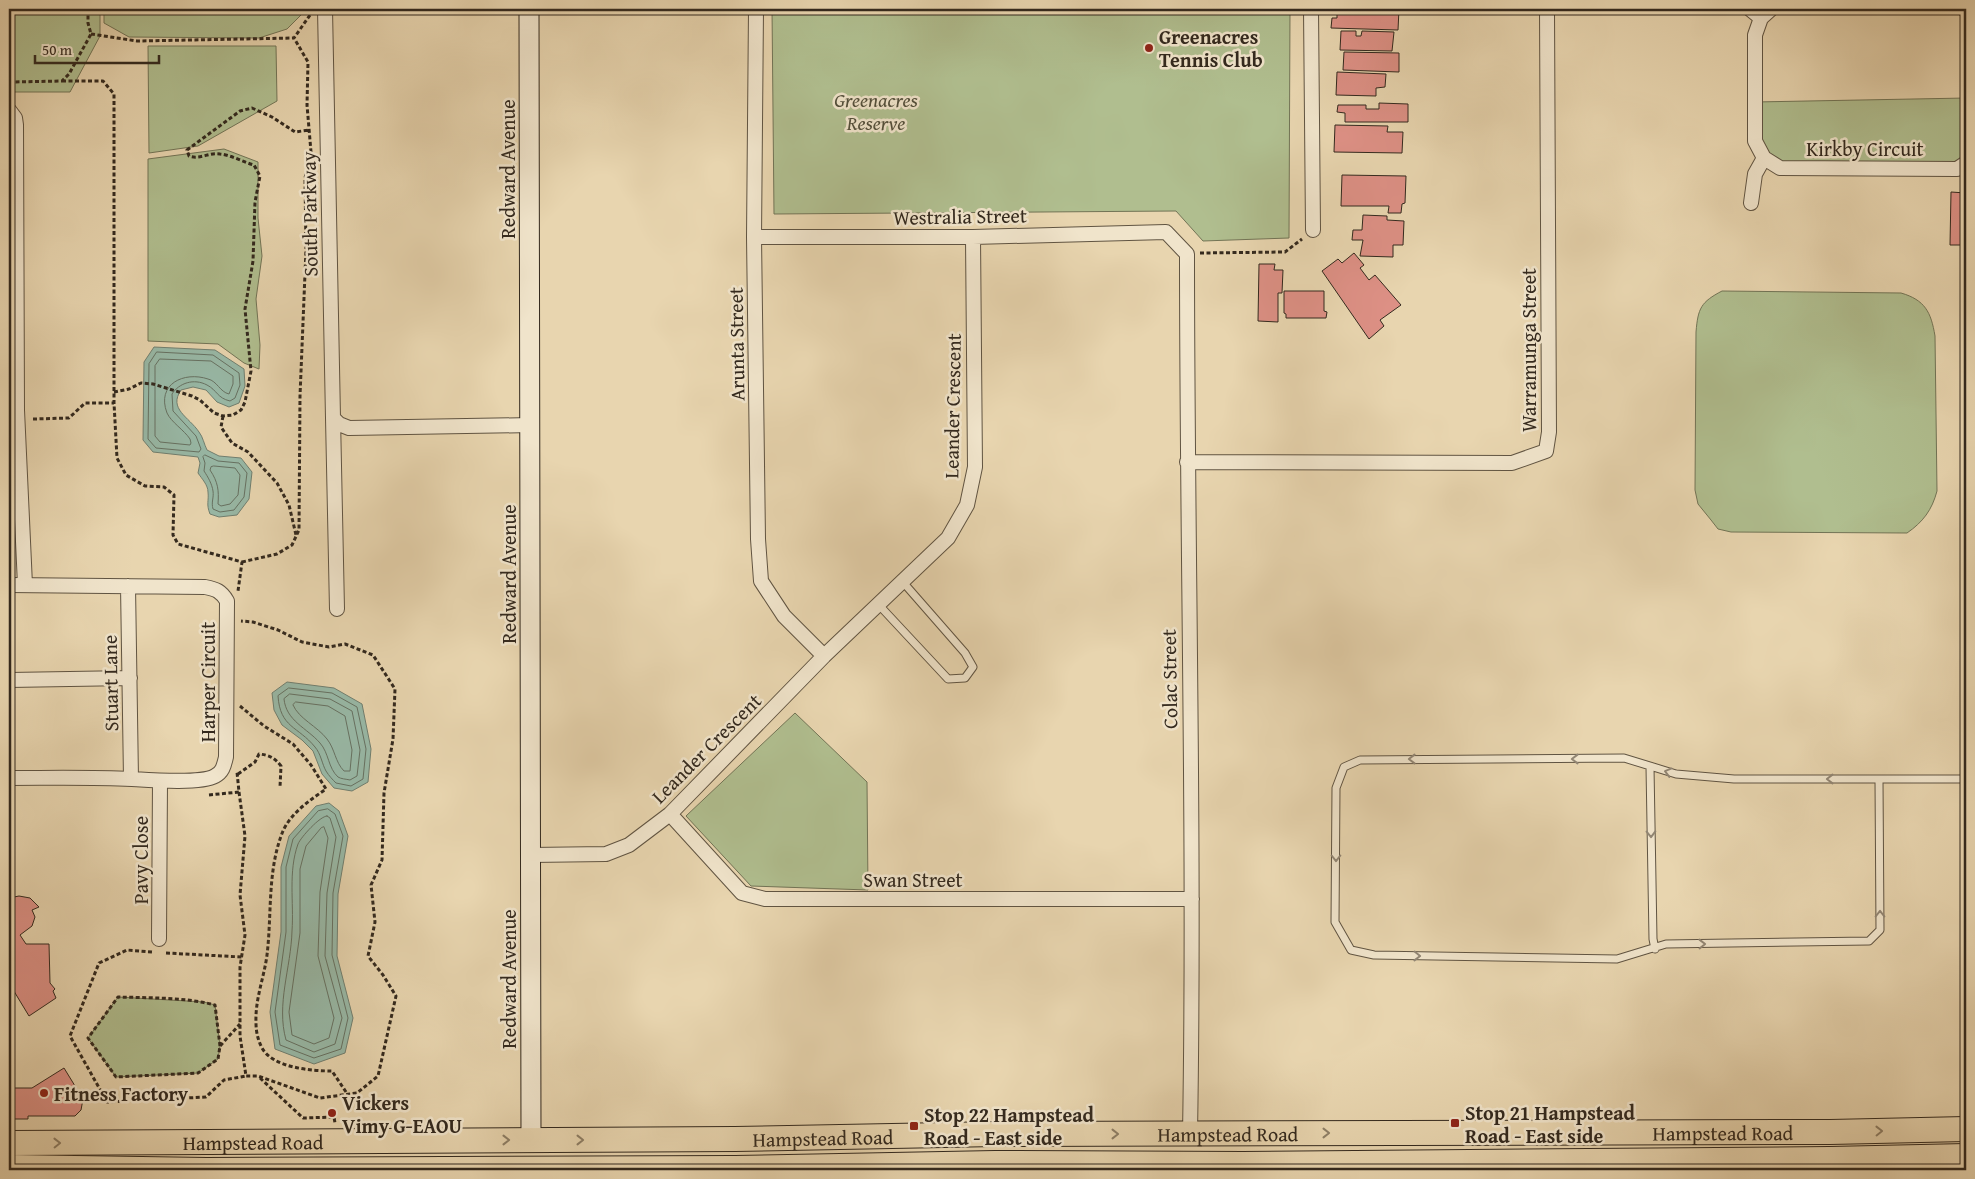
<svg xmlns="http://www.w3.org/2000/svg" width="1975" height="1179" viewBox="0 0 1975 1179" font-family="'Gentium Book Plus',serif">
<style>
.green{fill:#b0be8f;stroke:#727456}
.water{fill:#98b9a7;stroke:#707f70}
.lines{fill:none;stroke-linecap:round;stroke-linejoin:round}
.shore{stroke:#667162;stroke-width:1}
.building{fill:#dd9085;stroke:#33291e}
.lane-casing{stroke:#605442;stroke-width:9}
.street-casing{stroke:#605442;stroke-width:16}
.secondary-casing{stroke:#33291e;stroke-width:21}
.highway-casing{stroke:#33291e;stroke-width:26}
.path{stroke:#33291e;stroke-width:3;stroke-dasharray:4 2.5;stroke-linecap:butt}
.lane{stroke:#f0e4cb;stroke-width:7}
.street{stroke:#f0e4cb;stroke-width:14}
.secondary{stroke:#f0e4cb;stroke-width:19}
.highway{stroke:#e8d5af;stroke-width:24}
.oneway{stroke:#928674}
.oneway2{stroke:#8e7f66}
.poi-dot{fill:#8f2418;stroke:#f0e4cb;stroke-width:2}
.labels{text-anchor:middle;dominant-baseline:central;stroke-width:5;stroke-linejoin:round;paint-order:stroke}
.poi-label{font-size:20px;font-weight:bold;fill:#33291e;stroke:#f0e4cb;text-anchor:start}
.park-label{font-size:20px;font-style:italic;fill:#524e3a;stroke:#f0e4cb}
.street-label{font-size:20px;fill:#33291e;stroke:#f0e4cb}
</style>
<rect width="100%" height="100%" fill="#e8d5af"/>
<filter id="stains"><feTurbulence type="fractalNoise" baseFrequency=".004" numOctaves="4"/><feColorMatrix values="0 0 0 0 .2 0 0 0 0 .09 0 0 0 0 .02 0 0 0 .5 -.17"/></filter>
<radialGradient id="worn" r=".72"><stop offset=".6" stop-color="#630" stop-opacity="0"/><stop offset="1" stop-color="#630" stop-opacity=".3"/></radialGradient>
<path class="green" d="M 9,9 L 100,9 L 100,36 L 70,92 L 9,92 Z
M 104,9 L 305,9 L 305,11 L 287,29 L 259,38 L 129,37 L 104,23 Z
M 772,9 L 1290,9 L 1289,238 L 1203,241 L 1176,211 L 774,214 Z
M 148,46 L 276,46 L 277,101 L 198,146 L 149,153 Z
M 1966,98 L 1966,163 L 1780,168 L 1764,158 L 1755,102 Z
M 224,149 L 258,162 L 258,218 L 262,256 L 256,299 L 260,345 L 259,369 L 244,363 L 218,344 L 148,341 L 148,159 Z
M 1722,291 L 1901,293 C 1925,300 1931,312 1935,336 L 1937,491 C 1932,510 1923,522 1907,533 L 1731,532 L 1718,529 L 1711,520 L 1698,504 L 1695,490 L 1696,332 C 1698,308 1701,302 1722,291 Z
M 795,713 L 867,782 L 868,890 L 751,886 L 686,816 Z
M 118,997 L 204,1002 L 215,1005 L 220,1046 L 218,1059 L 198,1073 L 116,1077 L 88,1038 Z"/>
<path class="water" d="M 154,347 L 215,350 L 244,369 L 245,386 L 239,403 L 229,407 L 217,402 L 206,390 L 193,387 L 181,390 C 168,409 189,417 199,432 C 203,437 204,444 207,450 L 219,456 L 241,458 L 252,472 L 249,499 L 237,515 L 219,517 L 210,514 C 206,504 209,501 208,492 C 208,485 202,479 198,473 L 200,463 L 198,457 L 153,452 L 143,440 L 144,362 Z
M 287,682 L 334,688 L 362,704 L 371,749 L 368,782 L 352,791 L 334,788 L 322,774 L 313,751 L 302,740 L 282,725 L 274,710 L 272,693 Z
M 329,803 L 339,811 L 348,836 L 338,894 L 337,956 L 353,1018 L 345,1053 L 314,1064 L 275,1049 L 270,1012 L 281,932 L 281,867 L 289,836 L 316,806 Z"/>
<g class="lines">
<path class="shore" d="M 157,352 L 213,355 L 239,373 L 240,385 L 235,398 L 230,401 C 217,398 217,390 207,385 C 194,378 179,383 172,394 L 173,411 L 196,436 L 201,449 L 199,452 L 156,448 L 148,439 L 149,364 Z
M 160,359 L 211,361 L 233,376 L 233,384 L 229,394 C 220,392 217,381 208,379 C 184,371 156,384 167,413 C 171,422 184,430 190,439 L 191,443 L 190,445 L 160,442 L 155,436 L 155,366 Z
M 205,455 L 218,461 L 239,463 L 247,473 L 244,497 L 234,510 L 220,512 L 213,509 C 211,502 214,498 213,491 C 212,484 208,477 204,471 L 205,463 L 203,457 Z
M 214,466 L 235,468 L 240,475 L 238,495 L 230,504 L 221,506 L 218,504 C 219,490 218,482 210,470 L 211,467 Z
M 289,688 L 332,693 L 357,707 L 366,749 L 363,779 L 351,786 L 336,783 C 333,780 329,776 326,771 C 322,764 321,754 315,747 C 298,726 280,728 278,696 Z
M 290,694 L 330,699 L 352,711 L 360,750 L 357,776 L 350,780 C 346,779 341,779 338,777 C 328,768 329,753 320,743 C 307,728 286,721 284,699 Z
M 296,702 L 328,706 L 345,716 L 352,750 L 350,771 L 344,771 C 335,762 335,749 327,739 C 317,726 299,719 293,705 Z
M 328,809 L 335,814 L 343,836 L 333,893 L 332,955 L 348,1018 L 341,1049 L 314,1058 L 280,1045 L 275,1012 L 286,932 L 286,867 L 293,839 L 318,811 Z
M 327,816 L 330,818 L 336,837 L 327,893 L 325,956 L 342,1018 L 335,1044 L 314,1052 L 286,1040 C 276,1004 291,968 292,931 C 294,902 288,872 298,844 C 301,837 320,816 327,816 Z
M 324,827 L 328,838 L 320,892 L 318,956 L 334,1018 L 329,1038 L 314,1044 L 292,1035 L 289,1012 L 300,933 L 300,869 L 306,846 L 321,828 Z"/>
</g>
<path class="building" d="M 1337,9 L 1399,9 L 1398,30 L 1331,28 L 1332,18 L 1337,18 Z
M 1341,31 L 1356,31 L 1356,36 L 1361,36 L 1362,31 L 1394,32 L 1392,51 L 1340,50 Z
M 1344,52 L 1399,53 L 1399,72 L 1343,70 Z
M 1337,72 L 1386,74 L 1385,87 L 1376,88 L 1376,96 L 1336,95 Z
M 1379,103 L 1408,104 L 1408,122 L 1345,122 L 1345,113 L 1337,112 L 1338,105 L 1366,105 L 1366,109 L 1379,109 Z
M 1335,125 L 1388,126 L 1387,132 L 1403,132 L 1402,153 L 1334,152 Z
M 1342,175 L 1406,176 L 1405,203 L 1402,204 L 1401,213 L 1388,213 L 1389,206 L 1341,206 Z
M 1951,192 L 1966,193 L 1966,245 L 1950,245 Z
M 1363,215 L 1387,216 L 1387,220 L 1404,221 L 1403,245 L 1393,245 L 1393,257 L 1360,256 L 1363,240 L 1352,240 L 1353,230 L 1362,230 Z
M 1354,253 L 1364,265 L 1360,268 L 1369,280 L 1375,275 L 1401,305 L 1380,320 L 1384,326 L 1369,339 L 1322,271 L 1338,259 L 1342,263 Z
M 1259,264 L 1275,264 L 1274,270 L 1283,270 L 1282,293 L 1278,293 L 1278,322 L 1258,321 Z
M 1284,291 L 1324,291 L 1324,311 L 1327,312 L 1326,318 L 1286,318 L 1286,314 L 1284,313 Z
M 19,896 L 30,898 L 39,907 L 32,910 L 35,917 L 32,926 L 20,935 L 26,944 L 49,944 L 50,983 L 55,989 L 53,991 L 56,998 L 29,1016 L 9,983 L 9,898 Z
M 64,1068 L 83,1099 L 81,1110 L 75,1116 L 28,1116 L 28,1119 L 9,1119 L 9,1088 L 32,1088 Z"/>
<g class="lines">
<defs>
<path id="lane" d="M 878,604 L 948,679 L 965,678 L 973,667 L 965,653 L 902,581
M 1650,767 L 1653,939 L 1655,949
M 1879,780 L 1880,930 L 1869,941 L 1666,944 L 1617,959 L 1374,955 L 1351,950 L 1335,922 L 1336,788 L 1344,767 L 1360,760 L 1624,758 L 1676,774 L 1734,779 L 1966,779"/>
<path id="street" d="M 325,9 L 333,418 L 339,424 L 349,428 L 531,425
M 756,9 L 754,237 L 758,539 L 761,581 L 784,616 L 824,656
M 1311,9 L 1313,230
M 1750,9 L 1761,18
M 1771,9 L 1761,18 L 1755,35 L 1755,141 L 1764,158 L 1780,168 L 1957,169 L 1966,163
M 1964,9 L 1966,10
M 9,110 L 15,118 L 16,125 L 17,410 L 25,585
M 1751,203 L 1755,174 L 1764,158
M 754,237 L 973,237 L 1166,232 L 1187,254 C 1187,547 1195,841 1190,1134
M 333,418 L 337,609
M 1187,462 L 1512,463 L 1546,451 L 1549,432 L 1547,9
M 9,585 L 205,587 C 216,589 221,591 227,601 L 226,757 C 224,765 223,772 215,776 C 201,784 149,780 132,779 C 91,777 50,778 9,778
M 128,586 L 131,779
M 9,680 L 130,678
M 670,814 L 742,893 L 765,899 L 1192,899
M 531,855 L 606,854 L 629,845 L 670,814 L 824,656 L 948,538 L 967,505 L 975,467 L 973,237
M 159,939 L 160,781"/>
<path id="secondary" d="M 529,9 L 531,1140"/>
<g id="highway">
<path id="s1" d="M 9,1143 L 735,1139 L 996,1134 L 1830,1132 L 1966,1129"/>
<path d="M 9,1167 L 207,1170 L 735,1168 L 995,1163 L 1243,1164 L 1830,1159 L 1966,1156"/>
</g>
</defs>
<use href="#lane" class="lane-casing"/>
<use href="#street" class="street-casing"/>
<use href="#secondary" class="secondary-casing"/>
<use href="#highway" class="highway-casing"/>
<path class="path" d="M 91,34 L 137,41 L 294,38 L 310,15
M 62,81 L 103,81 L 114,94 L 114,403 L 117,458 L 126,475 L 145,486 L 164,487 L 174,495 L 173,535 L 178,544 L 242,562 L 238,591
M 9,82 L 62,81 L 69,74 L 91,34 L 88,23 L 88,9
M 1200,253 L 1285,252 L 1302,239
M 114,392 L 129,389 L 141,383 L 153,384 L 192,396 L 200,400 L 214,413 L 223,416 L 233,415 L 241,410 L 245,402 L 251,371 L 245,309 L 253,261 L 255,202 L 260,176 L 254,165 C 243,162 231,155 220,154 C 209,152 200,160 189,156 L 187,150 L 240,111 L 252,108 L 272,117 L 295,132 L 309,130
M 223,416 L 221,427 L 232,443 L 248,452 L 277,483 L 289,505 L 296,535
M 33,419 L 69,418 L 85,403 L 114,403
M 242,562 L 277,554 L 292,545 L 299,530 L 300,396 L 306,249 L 305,178 L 311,152 L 307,105 L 308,62 L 294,38
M 240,706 L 264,726 L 293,744 L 311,765 L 326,789 C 310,800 291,813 283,831 C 267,870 272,914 267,955 C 264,978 255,999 256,1023 C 256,1032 258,1040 262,1048 C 273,1068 312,1071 332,1071 L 348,1095
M 238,774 L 255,762 L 259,754 C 269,755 275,758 281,766 L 280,787
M 239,792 L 245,836 L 240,895 L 245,935 L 240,967 L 240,1036 L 246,1076 L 258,1076 L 320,1098 L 357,1093 L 378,1076 L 396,996 L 383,975 L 368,956 L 375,922 L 371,885 L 382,860 L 384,793 L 393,739 L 395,689 L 373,655 L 345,644 L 329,647 L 302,642 L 278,630 L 253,622 L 241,621
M 209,795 L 239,792 L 237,772
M 152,952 L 127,950 L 99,963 L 70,1036 L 107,1102 L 206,1097 L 224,1080 L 246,1076
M 166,953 L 242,957
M 220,1046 L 215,1005 C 184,997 150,998 118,997 L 88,1038 L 116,1077 L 198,1073 L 218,1059 L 220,1046 L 240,1024
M 260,1078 L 303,1118 L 334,1117 L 335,1123"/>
<use href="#lane" class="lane"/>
<use href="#street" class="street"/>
<use href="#secondary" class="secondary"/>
<use href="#highway" class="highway"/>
</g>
<defs><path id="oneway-chevron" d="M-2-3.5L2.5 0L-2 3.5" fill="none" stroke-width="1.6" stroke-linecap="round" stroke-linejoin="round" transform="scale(1.25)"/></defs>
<g class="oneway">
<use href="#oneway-chevron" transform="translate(1412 759) rotate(180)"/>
<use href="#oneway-chevron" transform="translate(1575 759) rotate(180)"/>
<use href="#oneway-chevron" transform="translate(1668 772) rotate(-165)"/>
<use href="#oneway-chevron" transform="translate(1830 779) rotate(-180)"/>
<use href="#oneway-chevron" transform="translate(1651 834) rotate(89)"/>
<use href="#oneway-chevron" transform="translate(1336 858) rotate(90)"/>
<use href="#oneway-chevron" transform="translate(1880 914) rotate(-90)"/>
<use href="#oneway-chevron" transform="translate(1702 944) rotate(-1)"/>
<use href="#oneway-chevron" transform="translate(1417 956) rotate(1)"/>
</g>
<g class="oneway2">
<use href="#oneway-chevron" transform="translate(1879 1131) rotate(-1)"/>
<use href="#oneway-chevron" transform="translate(1326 1133)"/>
<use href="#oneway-chevron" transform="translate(1115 1134)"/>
<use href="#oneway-chevron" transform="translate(506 1140)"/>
<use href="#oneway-chevron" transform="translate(580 1140)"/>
<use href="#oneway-chevron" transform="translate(57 1143) rotate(-1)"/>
</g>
<g class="poi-dot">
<circle cx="1149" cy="48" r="5"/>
<circle cx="44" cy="1093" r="5"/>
<circle cx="332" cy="1113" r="5"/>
<rect x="1450" y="1118" width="10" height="10" rx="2.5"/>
<rect x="909" y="1121" width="10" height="10" rx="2.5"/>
</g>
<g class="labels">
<g class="poi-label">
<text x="1159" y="36">Greenacres<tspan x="1159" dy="23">Tennis Club</tspan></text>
<text x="54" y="1093">Fitness Factory</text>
<text x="342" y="1102">Vickers<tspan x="342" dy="23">Vimy G-EAOU</tspan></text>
<text x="1465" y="1112">Stop 21 Hampstead<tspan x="1465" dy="23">Road - East side</tspan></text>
<text x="924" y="1114">Stop 22 Hampstead<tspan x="924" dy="23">Road - East side</tspan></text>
</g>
<g class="park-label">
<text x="876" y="99">Greenacres<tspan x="876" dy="23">Reserve</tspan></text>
</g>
<g class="street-label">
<text x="1865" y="148">Kirkby Circuit</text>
<text transform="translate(507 169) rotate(-90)">Redward Avenue</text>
<text transform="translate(309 214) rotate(-91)">South Parkway</text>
<text transform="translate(960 216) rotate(-1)">Westralia Street</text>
<text transform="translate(736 344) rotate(-91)">Arunta Street</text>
<text transform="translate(1528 350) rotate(-90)">Warramunga Street</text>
<text transform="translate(952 406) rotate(-89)">Leander Crescent</text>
<text transform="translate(508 574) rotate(-90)">Redward Avenue</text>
<text transform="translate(1169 679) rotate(-91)">Colac Street</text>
<text transform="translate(207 682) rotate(-90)">Harper Circuit</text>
<text transform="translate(110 683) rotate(-91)">Stuart Lane</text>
<text transform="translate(706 748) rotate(-45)">Leander Crescent</text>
<text transform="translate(140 860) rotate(-90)">Pavy Close</text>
<text x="913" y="879">Swan Street</text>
<text transform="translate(508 979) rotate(-90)">Redward Avenue</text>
<text stroke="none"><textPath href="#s1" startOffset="1714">Hampstead Road</textPath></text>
<text stroke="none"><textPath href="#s1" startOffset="1219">Hampstead Road</textPath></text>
<text stroke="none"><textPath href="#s1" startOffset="814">Hampstead Road</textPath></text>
<text stroke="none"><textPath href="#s1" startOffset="244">Hampstead Road</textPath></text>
</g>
</g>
<rect width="1975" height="1179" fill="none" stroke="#e8d5af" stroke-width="30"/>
<rect x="10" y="10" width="1955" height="1159" fill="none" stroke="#33291e" stroke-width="2.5"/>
<rect x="15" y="15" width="1945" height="1149" fill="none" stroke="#33291e"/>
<path d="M35 55v8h124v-8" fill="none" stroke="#33291e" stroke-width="2.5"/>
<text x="42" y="55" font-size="15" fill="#33291e" stroke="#f0e4cb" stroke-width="4" paint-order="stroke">50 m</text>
<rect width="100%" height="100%" filter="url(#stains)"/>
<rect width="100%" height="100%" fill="url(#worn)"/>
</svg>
